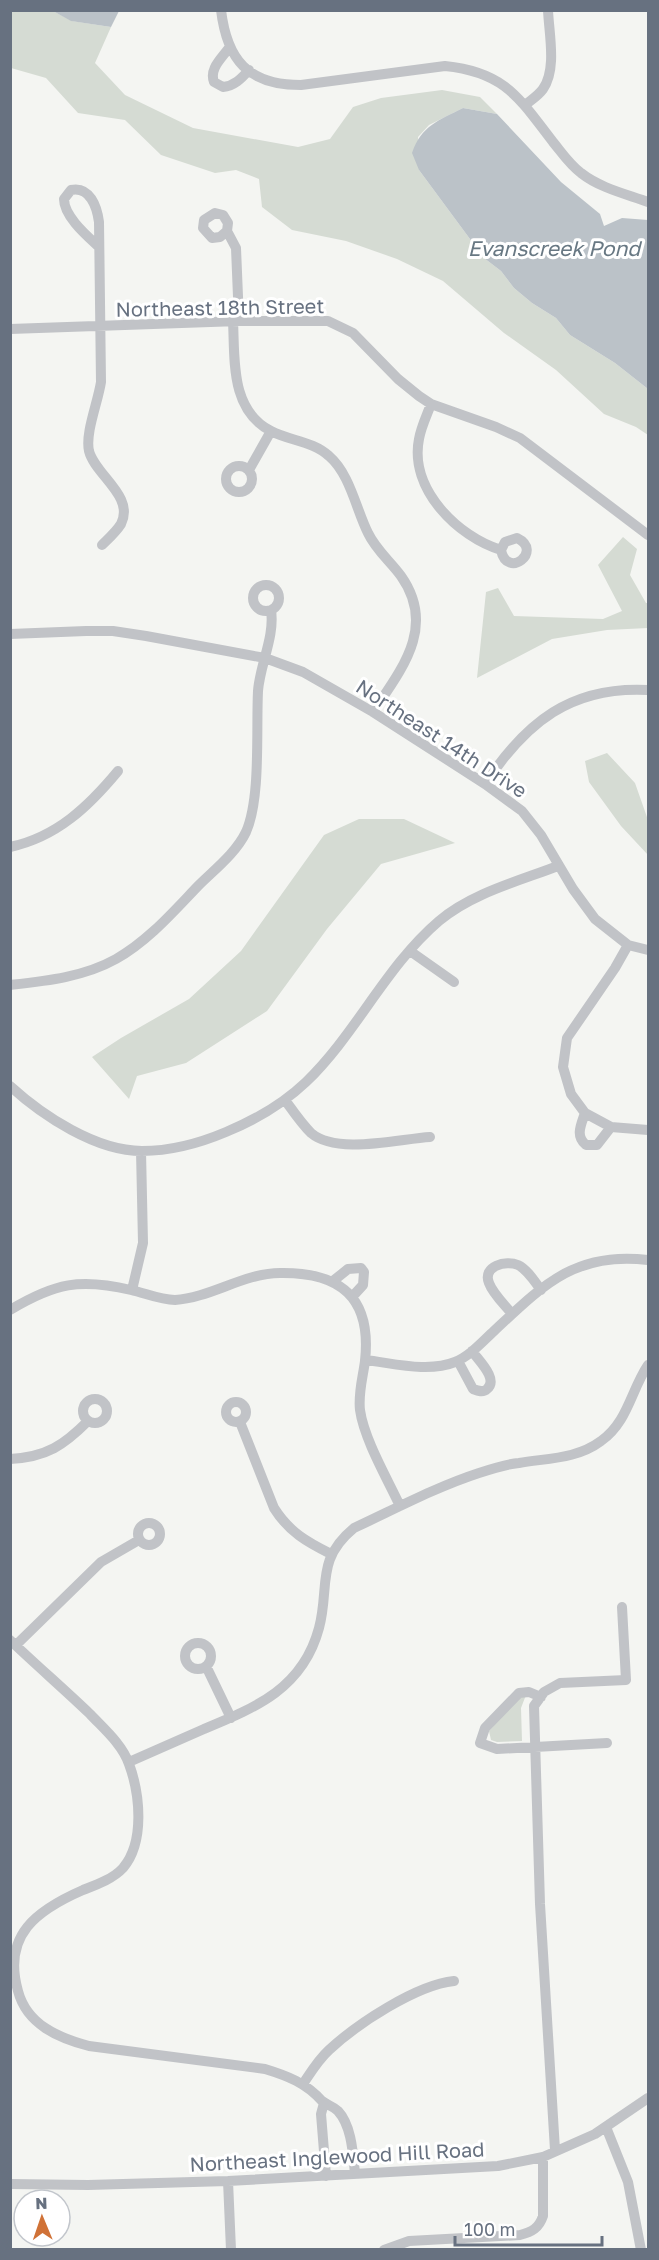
<svg xmlns="http://www.w3.org/2000/svg" width="659" height="2260" viewBox="0 0 659 2260" font-family="'Golos Text',sans-serif">
<style>
.green{fill:#d5dbd3}
.water{fill:#bbc2c8}
.lines{fill:none;stroke-linecap:round;stroke-linejoin:round}
.minor{stroke:#c1c3c7;stroke-width:10}
.labels{text-anchor:middle;dominant-baseline:central;stroke-width:6;stroke-linejoin:round;paint-order:stroke}
.street-label{font-size:20px;fill:#677180;stroke:#fff}
.water-label{font-size:21px;font-style:italic;fill:#687883;stroke:#fff}
</style>
<rect width="100%" height="100%" fill="#f4f5f2"/>
<path class="green" d="M 10,11 L 53,11 L 72,21 L 111,27 L 95,63 L 125,95 L 193,128 L 298,147 L 330,139 L 353,107 L 381,98 L 442,90 L 480,97 L 497,114 L 463,108 L 429,125 L 418,137 L 419,170 L 484,258 L 501,271 L 514,288 L 532,303 L 556,318 L 570,335 L 615,363 L 648,389 L 648,435 L 636,427 L 604,414 L 556,370 L 504,333 L 443,281 L 397,259 L 346,241 L 292,230 L 262,207 L 259,179 L 236,170 L 215,173 L 161,155 L 125,120 L 78,113 L 46,78 L 11,68 Z
M 623,537 L 637,549 L 630,575 L 646,603 L 648,603 L 648,629 L 648,628 L 607,630 L 552,639 L 477,678 L 486,592 L 498,588 L 514,616 L 603,619 L 622,611 L 598,565 Z
M 607,753 L 635,783 L 648,820 L 648,855 L 621,826 L 589,782 L 585,761 Z
M 359,819 L 404,819 L 455,843 L 381,864 L 327,929 L 267,1011 L 186,1063 L 137,1076 L 129,1099 L 92,1057 L 121,1038 L 189,999 L 241,951 L 324,835 Z
M 526,1695 L 521,1708 L 522,1741 L 497,1742 L 491,1740 L 489,1731 L 518,1698 Z"/>
<path class="water" d="M 53,11 L 119,11 L 111,27 L 71,21 Z
M 463,108 L 497,114 L 561,182 L 600,214 L 604,226 L 622,218 L 648,220 L 648,389 L 615,363 L 570,335 L 556,318 L 532,303 L 514,288 L 501,271 L 484,258 L 419,170 L 412,153 C 422,125 438,121 463,108 Z"/>
<g class="lines">
<path class="minor" d="M 221,10 C 227,60 248,85 301,85 L 445,66 C 505,72 519,98 553,142 C 562,153 570,165 581,173 C 600,188 626,194 648,202
M 229,48 C 221,59 209,69 214,82 L 223,87 C 234,86 241,79 249,70
M 525,105 C 531,100 538,96 543,89 C 557,69 549,34 548,10
M 227,231 L 220,237 L 212,238 L 203,228 L 204,220 L 215,213 L 223,215 L 228,223 L 227,231 L 236,248 L 239,321
M 98,246 C 86,235 64,216 64,199 L 71,190 C 90,186 97,207 99,222 L 101,382 C 98,402 85,433 89,451 C 95,475 135,496 121,524 C 116,532 108,539 102,545
M 233,321 C 235,360 230,410 271,431 C 290,441 313,441 329,456 C 350,474 356,509 368,533 C 376,550 390,561 401,576 C 437,627 401,670 373,712
M 10,329 L 239,321 L 328,321 L 353,333 L 398,379 L 419,396 L 431,404 L 496,427 L 520,438 L 648,535
M 431,404 C 427,415 421,427 419,439 C 409,489 458,537 501,550 C 507,580 544,551 517,538 L 505,542 L 501,550
M226 479a13 13 0 1 1 26 0a13 13 0 1 1-26 0Z
M 249,470 L 271,431
M253 598a13 13 0 1 1 26 0a13 13 0 1 1-26 0Z
M 10,634 L 86,631 L 113,631 L 146,636 L 265,658 L 303,672 L 373,712 L 485,784 L 522,811 L 541,835 L 573,889 L 595,919 L 628,945 L 648,950
M 485,784 C 526,722 571,686 648,690
M 10,847 C 57,837 89,806 118,771
M 628,945 L 615,968 L 567,1038 L 563,1067 L 571,1094 L 585,1113 L 611,1127 L 648,1130
M 410,951 L 454,982
M 10,985 C 46,981 84,977 116,959 C 148,941 173,912 198,886 C 214,870 236,853 246,832 C 261,798 256,730 258,691 C 260,664 275,637 271,610
M 10,1086 C 43,1116 96,1151 142,1151 C 171,1151 200,1143 226,1132 C 255,1120 284,1103 306,1082 C 356,1034 386,966 439,921 C 472,893 519,881 558,866
M 285,1100 C 293,1111 301,1123 311,1133 C 337,1155 398,1139 430,1137
M 585,1113 C 581,1125 575,1136 586,1145 L 597,1145 L 611,1127
M 333,1281 L 348,1269 L 361,1268 L 364,1272 L 363,1285 L 352,1297
M 132,1290 L 143,1243 L 141,1151
M 10,1310 C 55,1283 80,1278 131,1290 C 145,1293 160,1300 175,1300 C 210,1298 244,1273 280,1273 C 340,1272 372,1297 365,1361 C 363,1377 358,1393 360,1410 C 364,1439 388,1480 400,1506
M 512,1314 C 505,1305 493,1294 489,1283 C 482,1266 506,1260 518,1265 C 527,1269 535,1282 541,1290
M 365,1360 C 393,1363 428,1373 455,1362 C 470,1356 482,1342 494,1331 C 543,1285 576,1251 648,1260
M 458,1361 L 473,1389 C 478,1391 483,1393 487,1389 C 499,1379 478,1360 472,1351
M83 1411a12 12 0 1 1 24 0a12 12 0 1 1-24 0Z
M226 1412a10 10 0 1 1 20 0a10 10 0 1 1-20 0Z
M 240,1422 L 274,1508 C 289,1532 307,1542 331,1554
M 10,1459 C 47,1457 64,1445 88,1421
M138 1534a11 11 0 1 1 22 0a11 11 0 1 1-22 0Z
M 10,1640 C 36,1665 64,1689 90,1714 C 104,1729 122,1744 129,1764 C 140,1794 145,1842 123,1868 C 113,1879 96,1885 83,1890 C 37,1910 2,1935 18,1991 C 27,2025 59,2038 89,2046 L 265,2069 C 288,2076 306,2083 322,2101 C 327,2105 333,2106 338,2111 C 352,2126 353,2155 355,2174
M185 1656a13 13 0 1 1 26 0a13 13 0 1 1-26 0Z
M 16,1645 L 101,1562 L 139,1540
M 206,1666 L 231,1718
M 541,1697 L 529,1692 L 519,1693 L 485,1728 L 480,1743 L 497,1749 L 607,1743
M 129,1762 C 154,1751 179,1740 204,1729 C 257,1707 303,1688 319,1628 C 330,1587 315,1560 354,1528 C 395,1509 436,1487 479,1473 C 491,1469 506,1464 519,1463 C 548,1458 577,1459 601,1441 C 628,1422 631,1390 648,1365
M 303,2084 C 311,2072 318,2060 329,2050 C 357,2024 416,1985 454,1981
M 324,2103 L 321,2114 L 326,2176
M 606,2127 L 628,2182 L 641,2250
M 555,2150 L 540,1904 L 534,1706 L 544,1692 L 560,1683 L 626,1680 L 622,1607
M 228,2181 L 231,2250
M 10,2184 L 88,2185 L 228,2181 L 498,2166 L 543,2157 L 595,2134 L 648,2098
M 384,2250 L 409,2241 L 520,2235 C 532,2232 539,2228 543,2216 L 543,2157"/>
</g>
<g class="labels">
<g class="street-label">
<text transform="translate(220 307) rotate(-1)">Northeast 18th Street</text>
<text transform="translate(442 738) rotate(33)">Northeast 14th Drive</text>
<text transform="translate(337 2156) rotate(-3)">Northeast Inglewood Hill Road</text>
</g>
<g class="water-label">
<text x="554" y="248">Evanscreek Pond</text>
</g>
</g>
<rect width="659" height="2260" fill="none" stroke="#677180" stroke-width="24"/>
<g transform="translate(42 2218) rotate(358)"><circle r="28" fill="#ffffff" stroke="#c2c6cc" stroke-width="1.5"/>
<path d="M0-4.5L10 22L0 15L-10 22Z" fill="#d07237"/>
<text y="-9" font-size="16" font-weight="bold" text-anchor="middle" fill="#677180">N</text>
</g>
<path d="M455 2236v9h147v-9" fill="none" stroke="#677180" stroke-width="3"/>
<text x="464" y="2236" font-size="18" fill="#677180" stroke="#ffffff" stroke-width="4.5" paint-order="stroke">100 m</text>
</svg>
